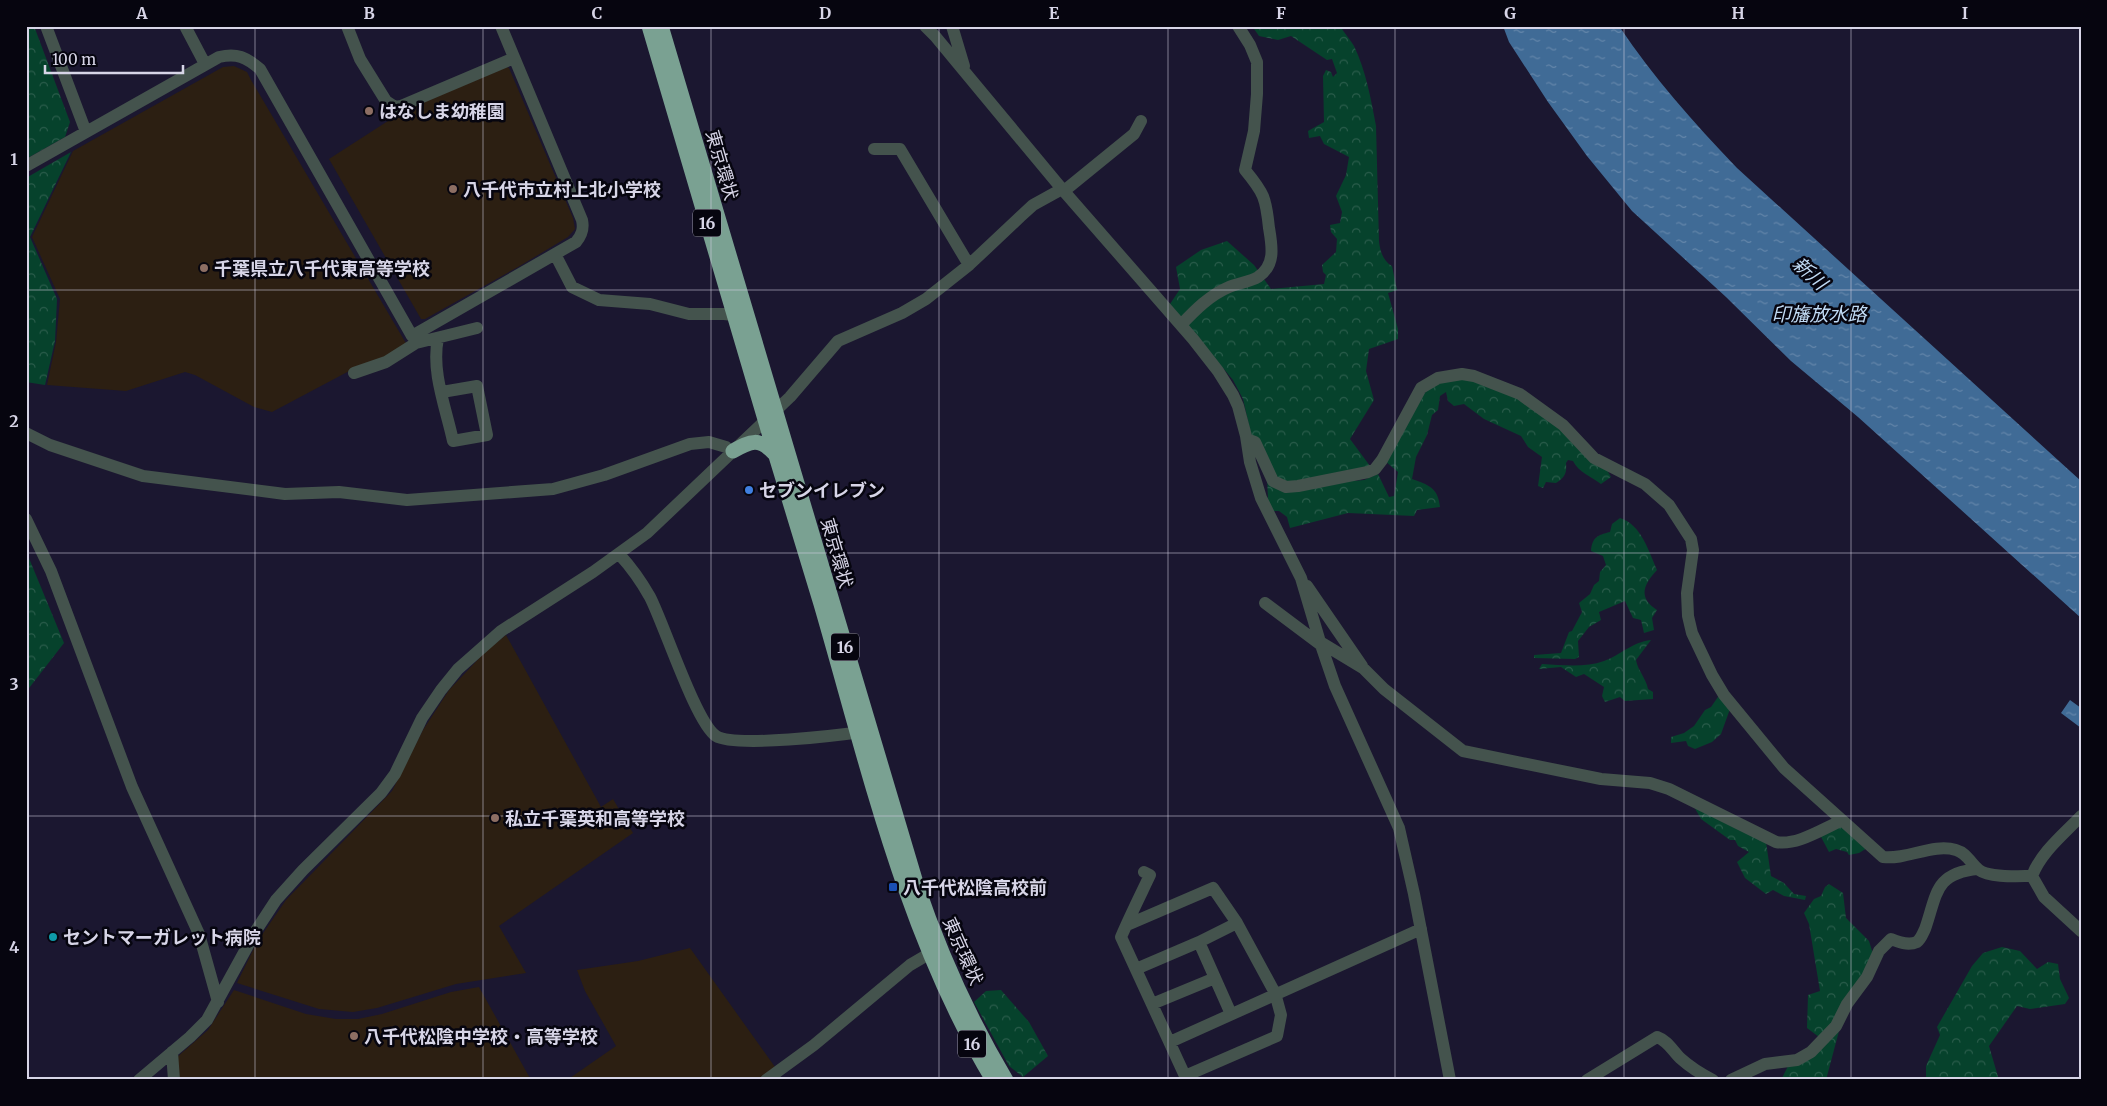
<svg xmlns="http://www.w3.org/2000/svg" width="2107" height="1106" viewBox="0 0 2107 1106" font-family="Merriweather,'Noto Sans JP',serif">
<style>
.education{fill:#2c1f12}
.forest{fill:url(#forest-crowns)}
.water{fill:url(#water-ripples)}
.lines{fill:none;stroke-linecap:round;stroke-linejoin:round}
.minor{stroke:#44534d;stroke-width:12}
.highway{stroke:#7aa192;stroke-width:15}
.grid{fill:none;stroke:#d7d5e7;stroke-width:1;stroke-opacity:0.55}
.education-dot{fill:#8d6e63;stroke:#06050f;stroke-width:2}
.shop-dot{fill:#3f7fe0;stroke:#06050f;stroke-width:2}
.transit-dot{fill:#1a4fb4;stroke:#06050f;stroke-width:2}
.culture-dot{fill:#0f9aa8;stroke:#06050f;stroke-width:2}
.labels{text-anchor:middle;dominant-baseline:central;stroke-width:5;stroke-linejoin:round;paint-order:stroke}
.shield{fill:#06050f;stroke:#9897a6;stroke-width:1}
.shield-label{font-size:16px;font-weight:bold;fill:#d7d5e7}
.poi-label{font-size:18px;font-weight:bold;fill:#d7d5e7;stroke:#06050f;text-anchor:start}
.street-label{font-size:18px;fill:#d7d5e7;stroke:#06050f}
.water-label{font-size:19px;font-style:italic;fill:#c1dbf5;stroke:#06050f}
.neatline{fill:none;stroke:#d7d5e7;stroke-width:2}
.grid-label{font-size:16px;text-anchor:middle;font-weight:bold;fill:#d7d5e7}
</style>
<defs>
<pattern id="forest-crowns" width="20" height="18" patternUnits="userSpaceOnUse" patternTransform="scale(1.25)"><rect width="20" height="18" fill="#06422c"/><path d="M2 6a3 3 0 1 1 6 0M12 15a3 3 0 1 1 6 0" fill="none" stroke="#2a5c4b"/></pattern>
<pattern id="water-ripples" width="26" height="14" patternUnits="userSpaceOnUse" patternTransform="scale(1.25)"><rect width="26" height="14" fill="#406b96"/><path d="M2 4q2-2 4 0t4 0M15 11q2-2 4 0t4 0" fill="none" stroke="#6486aa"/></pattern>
</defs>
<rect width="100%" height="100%" fill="#1b1730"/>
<path class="education" d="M 234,66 L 247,72 L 251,80 L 407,345 L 392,355 L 353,369 L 272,412 L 254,407 L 195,375 L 185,372 L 126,391 L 47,385 L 56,342 L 60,299 L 32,237 L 73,151 L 223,67 Z
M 507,67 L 509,68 L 573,218 L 575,229 L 568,237 L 518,267 L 425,319 L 421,319 L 329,159 L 405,110 Z
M 506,635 L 601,807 L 613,799 L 633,833 L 499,926 L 526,973 L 456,984 L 377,1008 L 353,1012 L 319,1009 L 237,983 L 257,942 L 286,900 L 392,791 L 423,730 L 449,690 L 487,650 Z
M 690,948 L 775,1067 L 757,1080 L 567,1080 L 616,1046 L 585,991 L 577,970 L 638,961 Z
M 479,987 L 531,1080 L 177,1080 L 176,1058 L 208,1030 L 234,990 L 306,1014 L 336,1019 L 358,1019 L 382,1014 L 451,992 Z"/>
<path class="forest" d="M 26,26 L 34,26 L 70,122 L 65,137 L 26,159 Z
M 1252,26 L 1340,26 C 1344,33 1350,39 1354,46 C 1366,71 1371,99 1376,126 L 1379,241 C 1380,251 1383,261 1392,266 L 1397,290 L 1388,293 L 1398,329 L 1398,339 L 1369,349 L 1366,371 L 1374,400 L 1350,439 L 1370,466 L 1354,481 L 1364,480 L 1378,474 L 1389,497 L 1394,496 L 1398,472 L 1385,461 L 1418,399 L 1440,379 L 1464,377 L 1524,401 L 1562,429 L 1607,470 L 1611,477 L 1601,484 C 1592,477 1578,472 1573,461 L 1568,460 L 1566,463 C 1567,473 1565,477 1556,483 L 1546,482 L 1543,488 L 1538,486 L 1542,457 L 1528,447 L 1521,436 L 1484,419 L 1464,404 L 1454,406 L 1448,401 L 1446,392 L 1440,396 L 1438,410 L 1432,415 L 1427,435 L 1416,457 L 1412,479 C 1428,485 1438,487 1440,507 L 1417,510 L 1414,516 L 1348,513 L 1290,528 L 1287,517 L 1279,511 L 1271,511 L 1268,499 L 1267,477 L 1251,434 L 1243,399 L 1233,380 L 1170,304 L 1180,289 L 1176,267 L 1201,250 L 1227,241 L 1254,265 L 1271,289 L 1324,284 L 1326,275 L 1323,272 L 1322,265 L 1336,252 L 1337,239 L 1331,232 L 1330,225 L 1340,223 L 1342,212 L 1336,196 L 1346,175 L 1349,157 L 1324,144 L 1320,136 L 1309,138 L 1308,131 L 1324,122 L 1323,76 L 1326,70 L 1331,72 L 1333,77 L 1337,73 L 1332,59 L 1327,60 L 1291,36 L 1278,40 L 1259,36 Z
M 71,152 L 30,237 L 57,299 L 55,341 L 45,385 L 26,382 L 26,178 Z
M 1620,518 C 1641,524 1649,552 1657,570 C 1643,585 1638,598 1657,610 L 1652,618 L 1654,630 L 1644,633 L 1641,620 L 1633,618 L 1625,601 L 1599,612 L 1601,620 L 1589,627 L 1578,641 L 1579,657 L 1575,659 L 1534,658 L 1534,655 L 1561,653 L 1569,632 L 1572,631 L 1582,612 L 1579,603 L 1590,594 L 1594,585 L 1599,581 L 1600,572 L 1606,565 L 1603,556 L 1591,551 C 1592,538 1597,535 1610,532 L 1612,524 Z
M 26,551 L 64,643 L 26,692 Z
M 1651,640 L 1636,660 C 1638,671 1646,678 1648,689 L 1653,692 L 1653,699 L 1625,701 L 1620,697 L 1605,702 L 1602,696 L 1604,687 L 1584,674 L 1576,677 L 1561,667 L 1539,669 L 1542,664 C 1562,665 1585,668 1604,661 C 1621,655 1632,642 1651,640 Z
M 1720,694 L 1730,709 L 1721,734 L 1712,742 L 1695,749 L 1688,746 L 1686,741 L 1671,743 L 1671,737 L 1684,733 L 1694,726 L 1705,710 L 1711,707 Z
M 1693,805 L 1766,842 L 1771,876 L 1784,883 L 1794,894 L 1806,896 L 1805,900 L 1784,896 L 1773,890 L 1766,894 L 1745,878 L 1737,862 L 1749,852 L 1738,846 L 1735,840 L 1730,840 L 1701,819 Z
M 1842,826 L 1867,848 L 1859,853 L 1849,855 L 1847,852 L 1836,849 L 1829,852 L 1820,835 Z
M 1829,884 L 1843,893 L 1846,918 L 1869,941 L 1874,957 L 1847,1001 L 1826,1080 L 1781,1080 L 1788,1066 L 1819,1037 L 1807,1028 L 1808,995 L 1820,991 L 1809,924 L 1804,913 L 1814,899 L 1821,896 L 1825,887 Z
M 2002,947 L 2020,951 L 2037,969 L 2048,962 L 2058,964 L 2060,979 L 2069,998 L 2065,1004 L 2030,1009 L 2017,1006 L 1989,1046 L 1999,1080 L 1926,1080 L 1926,1066 L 1940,1035 L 1937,1027 L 1972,966 L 1983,953 Z
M 1001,990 L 1029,1022 L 1048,1056 L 1023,1077 L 1009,1066 L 974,1002 L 986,991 Z"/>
<path class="water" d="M 1503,26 L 1619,26 C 1654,78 1693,122 1737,168 L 2081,481 L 2081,618 L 1858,417 L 1791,361 L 1726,297 L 1632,211 L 1587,156 L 1548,102 L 1509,42 Z
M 2070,700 L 2081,708 L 2081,728 L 2061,713 Z"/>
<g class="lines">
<path class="minor" d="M 46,26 L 86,132
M 185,26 L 205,64
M 347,26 L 360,59 L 386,101 L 395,107 L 401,106 L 514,58
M 925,26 L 935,36 L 1062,189 L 1193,339 L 1218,371 L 1233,395 L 1238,406 L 1246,436 L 1250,462 L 1261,498 L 1301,578 L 1320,642 L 1335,686 L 1399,828 L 1414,894 L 1450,1080
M 952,26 L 964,66
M 874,149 L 900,149 L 969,265
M 26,166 L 219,57 C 237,53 246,57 260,69 L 412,336 L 576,242 C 582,235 584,229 582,220 L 501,26
M 1064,191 L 1134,134 L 1141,121
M 555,254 L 572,287 L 599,300 L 650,304 L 689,314 L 724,314 L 743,316
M 1181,325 C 1195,310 1210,295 1229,287 C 1238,283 1250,282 1258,277 C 1276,265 1272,246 1269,228 C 1266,198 1264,193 1245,170 L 1254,131 L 1257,94 L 1257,62 L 1250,45 L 1238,26
M 438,338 C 431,372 446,408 453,441 L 487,435 L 477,386 L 442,392
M 354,373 L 386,362 L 416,343 L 477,328
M 26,433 L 50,445 L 143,476 L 285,494 L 339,492 L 407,500 L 553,489 L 604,475 L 690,444 L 709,442 L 726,447 L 732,453
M 1247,439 L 1255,442 L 1273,481 L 1286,487 L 1298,486 L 1368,472 L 1375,469 L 1382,460 L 1421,388 L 1438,378 L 1462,374 L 1474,376 L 1520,394 L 1563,425 L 1594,458 L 1645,484 L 1669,505 L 1691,539 L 1693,550 L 1687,593 L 1688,616 L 1692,633 L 1712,675 L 1724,695 L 1784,768 L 1883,857 C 1907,860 1933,843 1956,850 C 1967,853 1971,864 1979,870 C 1990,878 2019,876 2032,876
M 26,519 L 51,571 L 132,787 L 199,934 L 218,1002
M 619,554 C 631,567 641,581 650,597 C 664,624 696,723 716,736 C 735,748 841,735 867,731
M 1307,586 L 1362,666
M 1265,603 L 1321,645
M 1320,642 L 1363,668 L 1384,689 L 1463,751 L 1601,779 L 1650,783 L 1669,789 L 1776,842 C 1797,846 1822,829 1841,821
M 2081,816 C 2064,834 2041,852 2032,876 L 2044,897 L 2081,931
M 1127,925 L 1213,888 L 1237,923 L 1275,993 L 1281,1015 L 1277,1036 L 1185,1076 L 1121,937 C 1130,916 1140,896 1150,875 L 1144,872
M 1136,969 L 1199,942
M 1152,1004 L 1215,978
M 1231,1014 L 1199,942 L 1237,923
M 1170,1042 L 1421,929
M 172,1052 L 174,1080
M 139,1080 L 190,1037 L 207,1020 L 257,929 L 276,900 L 303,870 L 381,793 L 395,774 L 422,718 L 441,690 L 458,669 L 501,631 L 593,572 L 647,533 L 790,397 L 838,341 L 902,313 L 926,299 L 969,265 L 1021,216 L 1033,205 L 1062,189
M 766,1080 L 814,1045 L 910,965 L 939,948
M 1587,1080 L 1657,1037 C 1668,1041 1672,1050 1680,1058 C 1690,1067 1701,1074 1713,1080
M 1731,1080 L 1765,1064 L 1797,1060 L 1811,1052 L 1836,1026 L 1847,1004 L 1867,977 L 1879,951 L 1891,939 C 1898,942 1908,946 1917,942 C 1921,939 1923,933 1925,929 C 1937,895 1934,873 1978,869"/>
<path class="highway" d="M 649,26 C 689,162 728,298 769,433 C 786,490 804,547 821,604 C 868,765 905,934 993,1080
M 661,26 L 916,883 C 939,951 969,1018 1006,1080
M 733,451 C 751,441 759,437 775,454"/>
</g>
<path class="grid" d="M 255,26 L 255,1080M 483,26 L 483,1080M 711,26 L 711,1080M 939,26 L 939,1080M 1168,26 L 1168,1080M 1395,26 L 1395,1080M 1624,26 L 1624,1080M 1851,26 L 1851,1080M 26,290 L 2081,290M 26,553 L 2081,553M 26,816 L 2081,816"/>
<g class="education-dot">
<circle cx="369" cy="111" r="5"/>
<circle cx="453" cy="189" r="5"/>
<circle cx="204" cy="268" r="5"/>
<circle cx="495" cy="818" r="5"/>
<circle cx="354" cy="1036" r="5"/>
</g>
<circle class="shop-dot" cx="749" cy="490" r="5"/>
<rect class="transit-dot" x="888" y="882" width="10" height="10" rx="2.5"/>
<circle class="culture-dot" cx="53" cy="937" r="5"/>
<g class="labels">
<g class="shield">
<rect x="693" y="209.5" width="28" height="27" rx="4"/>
<rect x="831" y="633.5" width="28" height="27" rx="4"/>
<rect x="958" y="1030.5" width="28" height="27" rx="4"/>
</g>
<g class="shield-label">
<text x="707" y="223">16</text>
<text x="845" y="647">16</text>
<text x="972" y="1044">16</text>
</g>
<g class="poi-label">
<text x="379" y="111">はなしま幼稚園</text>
<text x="463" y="189">八千代市立村上北小学校</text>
<text x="214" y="268">千葉県立八千代東高等学校</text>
<text x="759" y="490">セブンイレブン</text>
<text x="505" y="818">私立千葉英和高等学校</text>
<text x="903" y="887">八千代松陰高校前</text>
<text x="63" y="937">セントマーガレット病院</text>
<text x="364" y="1036">八千代松陰中学校・高等学校</text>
</g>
<g class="street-label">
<text transform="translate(722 165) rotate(74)">東京環状</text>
<text transform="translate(837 553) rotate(74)">東京環状</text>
<text transform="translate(963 951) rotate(66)">東京環状</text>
</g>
<g class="water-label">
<text transform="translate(1810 273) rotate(42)">新川</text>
<text x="1819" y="314">印旛放水路</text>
</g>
</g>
<rect width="2107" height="1106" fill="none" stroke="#06050f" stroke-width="55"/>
<path d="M45 65v8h138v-8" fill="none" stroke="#d7d5e7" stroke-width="2.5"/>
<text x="52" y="65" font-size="15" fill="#d7d5e7" stroke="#06050f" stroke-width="4" paint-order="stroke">100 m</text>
<rect x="28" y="28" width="2052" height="1050" class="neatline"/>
<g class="grid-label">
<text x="142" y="19">A</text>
<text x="369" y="19">B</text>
<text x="597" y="19">C</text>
<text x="825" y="19">D</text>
<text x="1054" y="19">E</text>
<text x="1281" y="19">F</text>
<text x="1510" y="19">G</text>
<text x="1738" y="19">H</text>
<text x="1965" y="19">I</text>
<text x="14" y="165">1</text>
<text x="14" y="427">2</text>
<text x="14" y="690">3</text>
<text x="14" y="953">4</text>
</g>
</svg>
